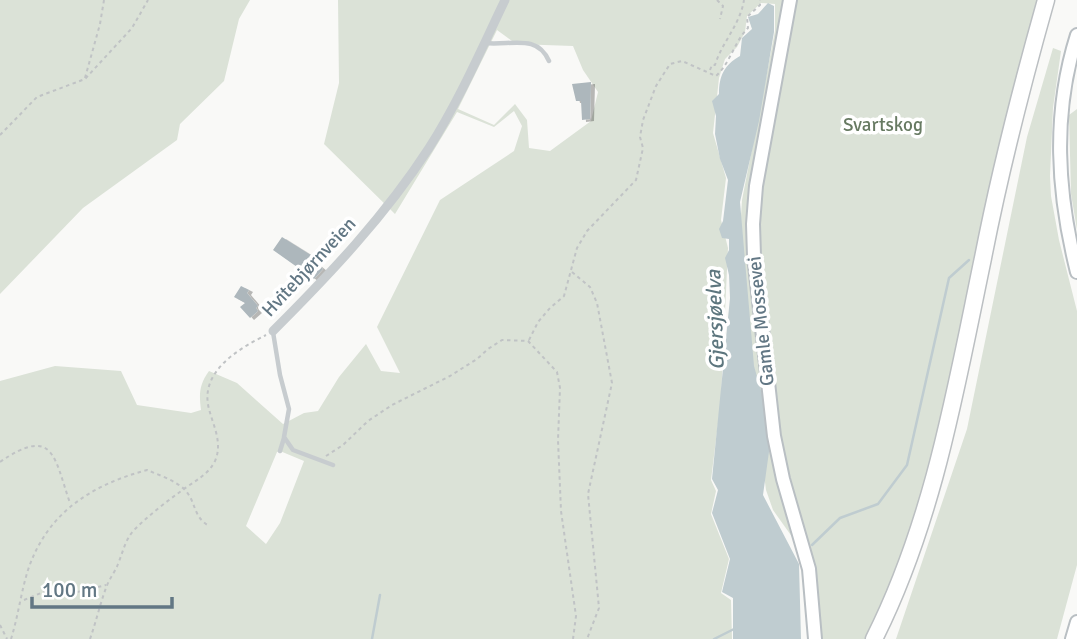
<svg xmlns="http://www.w3.org/2000/svg" width="1077" height="639" viewBox="0 0 1077 639" font-family="Signika,sans-serif">
<style>
.green{fill:#dbe2d7;fill-rule:evenodd}
.water{fill:#bfccd0}
.lines{fill:none;stroke-linecap:round;stroke-linejoin:round}
.stream{stroke:#bfccd0;stroke-width:2.5}
.building{fill:#adb7bc;filter:url(#shadow)}
.secondary-casing{stroke:#b9bfc3;stroke-width:16}
.highway-casing{stroke:#bbbfc2;stroke-width:19}
.path{stroke:#c0c3c5;stroke-width:2;stroke-dasharray:3.5 3.5;stroke-linecap:butt}
.lane{stroke:#c7cccf;stroke-width:4.5}
.street{stroke:#c7cccf;stroke-width:9}
.secondary{stroke:#fff;stroke-width:12}
.highway{stroke:#fff;stroke-width:16}
.labels{text-anchor:middle;dominant-baseline:central;stroke-width:7;stroke-linejoin:round;paint-order:stroke}
.park-label{font-size:19px;fill:#677a62;stroke:#fff}
.street-label{font-size:19px;fill:#627784;stroke:#fff}
.water-label{font-size:21px;font-style:italic;fill:#5d767e;stroke:#fff}
</style>
<defs>
<filter id="shadow"><feDropShadow dx="4" dy="2" stdDeviation="0" flood-color="#0004"/></filter>
</defs>
<rect width="100%" height="100%" fill="#f9f9f7"/>
<path class="green" d="M 0,0 L 250,0 L 239,19 L 224,81 L 180,124 L 177,140 L 83,208 L 0,294 Z
M 338,0 L 1041,0 L 945,424 L 882,619 L 870,639 L 819,639 L 815,591 L 795,541 L 773,510 L 766,490 L 745,329 L 740,232 L 742,200 L 775,31 L 775,4 L 761,3 L 747,16 L 745,32 L 737,47 L 725,59 L 719,78 L 713,133 L 726,178 L 721,220 L 728,248 L 721,399 L 711,480 L 716,491 L 711,514 L 729,559 L 721,593 L 731,600 L 732,639 L 0,639 L 0,381 L 55,366 L 121,371 L 137,405 L 191,413 L 201,410 C 199,394 199,385 209,371 L 237,383 L 283,424 L 304,413 L 318,411 L 339,377 L 366,344 L 381,371 L 400,373 L 377,327 L 440,200 L 514,151 L 522,126 L 514,111 L 494,127 L 457,112 L 395,214 L 324,144 L 339,83 ZM 497,30 L 516,44 L 573,46 L 583,70 L 598,92 L 591,121 L 550,151 L 529,148 L 527,120 L 515,104 L 494,125 L 458,109 ZM 280,451 L 304,461 L 280,523 L 266,544 L 246,526 L 277,452 Z
M 1053,48 L 1061,51 L 1053,108 L 1050,176 L 1051,196 L 1059,240 L 1077,311 L 1077,565 L 1057,639 L 896,639 L 967,429 L 1027,137 Z
M 1077,109 L 1077,230 L 1071,194 L 1069,115 Z"/>
<path class="water" d="M 768,3 L 774,6 L 774,32 L 759,121 L 740,202 L 754,366 L 772,430 L 763,495 L 799,564 L 801,639 L 733,639 L 733,598 L 722,592 L 730,559 L 712,513 L 718,490 L 712,479 L 730,298 L 729,275 L 725,258 L 729,250 L 729,239 L 722,238 L 719,229 L 723,221 L 728,180 L 720,159 L 715,134 L 716,116 L 712,101 L 719,94 C 719,76 724,65 740,56 L 742,38 L 752,29 L 748,17 L 758,14 Z"/>
<g class="lines">
<path class="stream" d="M 812,545 L 840,518 L 878,504 L 907,465 L 949,278 L 969,260
M 372,639 L 380,595
M 714,639 L 736,628"/>
</g>
<path class="building" d="M 591,82 L 590,119 L 582,120 L 581,101 L 576,101 L 572,84 Z
M 282,237 L 314,257 L 312,260 L 323,269 L 314,279 L 273,250 Z
M 241,286 L 249,290 L 247,293 L 258,306 L 256,308 L 258,311 L 250,318 L 240,307 L 245,303 L 234,297 Z"/>
<g class="lines">
<defs>
<path id="secondary" d="M 790,0 L 756,186 L 753,224 L 754,256 L 774,436 L 783,479 L 809,569 L 815,639
M 1077,35 C 1052,114 1057,192 1077,272
M 1072,639 L 1077,622"/>
<path id="highway" d="M 874,639 C 934,520 956,387 983,258 C 1000,171 1022,85 1046,0"/>
</defs>
<use href="#secondary" class="secondary-casing"/>
<use href="#highway" class="highway-casing"/>
<path class="path" d="M 717,0 L 723,6 L 720,19
M 710,70 L 712,65 L 715,65 C 722,42 740,25 744,0
M 85,78 L 100,24 L 104,0
M 0,135 L 37,97 L 85,79 L 132,28 L 148,0
M 572,272 L 590,287 L 597,303 L 612,383 L 588,494 L 599,608 L 587,639
M 529,340 L 538,322 L 550,308 L 564,296 L 577,248 L 587,231 L 636,180 L 643,148 L 640,137 L 643,120 L 656,86 L 670,64 L 682,61 L 716,76 C 731,62 734,42 748,28 L 747,17 L 760,5 L 760,0
M 326,456 L 343,445 L 368,421 L 392,405 L 450,376 L 477,359 L 488,349 L 502,340 L 528,341 L 557,372 L 560,388 L 558,440 L 561,511 L 576,616 L 573,639
M 0,462 C 54,425 54,457 70,503
M 24,600 L 46,591 L 65,595 L 106,585
M 0,625 L 7,639
M 11,639 C 18,617 21,592 28,570 C 47,513 91,485 147,470 C 159,475 174,480 184,489 C 197,502 192,516 209,526
M 90,639 C 96,622 100,604 106,588 C 109,579 115,572 118,564 C 123,552 125,540 134,530 C 149,515 167,501 184,489 C 196,480 208,475 215,461 C 223,443 213,425 209,409 C 199,372 238,349 266,335"/>
<path class="lane" d="M 485,43 C 510,46 537,33 549,61
M 273,332 L 280,375 L 289,409 L 284,437 L 293,450 L 333,465
M 280,451 L 284,438"/>
<path class="street" d="M 273,331 C 330,274 385,216 429,148 C 459,101 481,50 505,0"/>
<use href="#secondary" class="secondary"/>
<use href="#highway" class="highway"/>
</g>
<g class="labels">
<g class="park-label">
<text x="883" y="125">Svartskog</text>
</g>
<g class="street-label">
<text transform="translate(309 267) rotate(-47)">Hvitebjørnveien</text>
<text transform="translate(761 321) rotate(-96)">Gamle Mossevei</text>
</g>
<g class="water-label">
<text transform="translate(715 320) rotate(-92)">Gjersjøelva</text>
</g>
</g>
<path d="M32 597v10h140v-10" fill="none" stroke="#627784" stroke-width="3.5"/>
<text x="42" y="597" font-size="21" fill="#627784" stroke="#ffffff" stroke-width="5" paint-order="stroke">100 m</text>
</svg>
